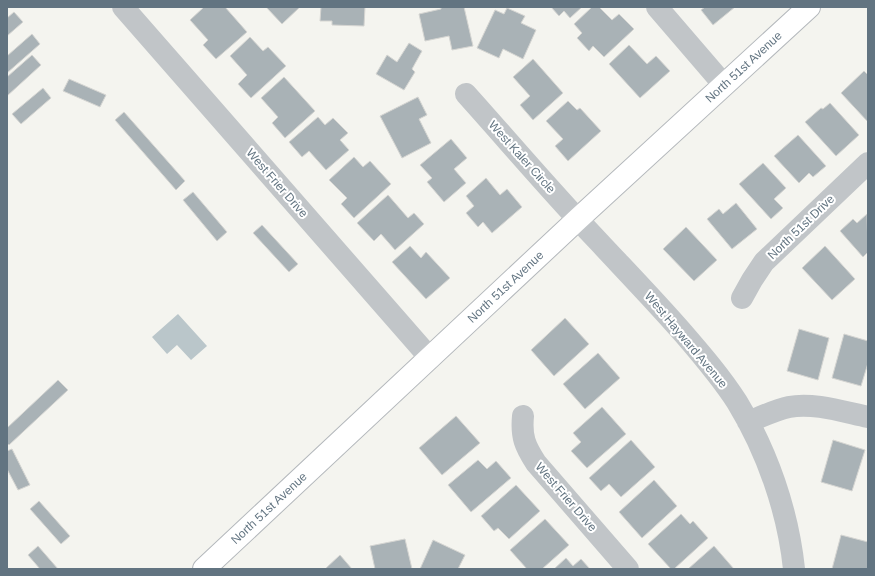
<svg xmlns="http://www.w3.org/2000/svg" width="875" height="576" viewBox="0 0 875 576" font-family="Arial,sans-serif">
<style>
.water{fill:#bac6ca}
.building{fill:#a9b2b6;stroke:#d5d5d2}
.lines{fill:none;stroke-linecap:round;stroke-linejoin:round}
.major-casing{stroke:#b4b8bc;stroke-width:24}
.minor{stroke:#c1c5c8;stroke-width:22}
.major{stroke:#fff;stroke-width:22}
.labels{text-anchor:middle;dominant-baseline:central;stroke-width:4;stroke-linejoin:round;paint-order:stroke}
.street-label{font-size:12px;fill:#627481;stroke:#fff}
</style>
<rect width="100%" height="100%" fill="#f4f4ef"/>
<path class="water" d="M 178,314 L 207,346 L 191,360 L 177,345 L 167,354 L 152,337 Z"/>
<path class="building" d="M 204,7 L 225,7 L 247,32 L 216,59 L 203,45 L 208,40 L 190,20 Z
M 266,7 L 300,7 L 282,24 Z
M 321,7 L 365,7 L 364,26 L 332,25 L 332,21 L 320,21 Z
M 441,7 L 464,7 L 473,46 L 452,50 L 449,36 L 425,41 L 419,14 L 441,9 Z
M 551,7 L 582,7 L 570,18 L 564,11 L 559,16 Z
M 592,7 L 599,7 L 612,20 L 619,14 L 634,29 L 604,57 L 593,46 L 589,51 L 577,38 L 582,33 L 574,24 Z
M 705,7 L 735,7 L 713,25 L 701,10 Z
M 507,8 L 525,16 L 521,23 L 536,30 L 523,59 L 503,49 L 499,58 L 477,48 L 495,10 L 504,14 Z
M 14,12 L 23,22 L 7,36 L 7,18 Z
M 32,34 L 40,44 L 7,73 L 7,56 Z
M 250,37 L 263,51 L 268,47 L 286,66 L 251,98 L 238,84 L 247,75 L 230,56 Z
M 409,43 L 422,51 L 412,69 L 415,72 L 404,90 L 376,74 L 387,55 L 397,62 Z
M 629,45 L 647,64 L 656,56 L 670,71 L 640,98 L 609,64 Z
M 32,55 L 41,65 L 7,96 L 7,77 Z
M 533,59 L 563,93 L 533,120 L 520,105 L 530,96 L 513,77 Z
M 864,71 L 868,75 L 868,122 L 841,93 Z
M 284,77 L 315,111 L 285,138 L 272,123 L 278,117 L 261,98 Z
M 69,79 L 106,95 L 100,107 L 63,91 Z
M 43,88 L 51,98 L 21,124 L 12,114 Z
M 418,97 L 427,115 L 419,119 L 431,143 L 402,158 L 380,116 Z
M 568,101 L 577,110 L 580,108 L 601,131 L 568,161 L 555,146 L 563,139 L 546,121 Z
M 830,103 L 859,135 L 836,156 L 805,122 L 821,108 L 823,109 Z
M 124,112 L 185,181 L 176,190 L 115,120 Z
M 318,117 L 325,125 L 333,118 L 348,133 L 340,140 L 349,150 L 326,170 L 309,151 L 302,157 L 289,142 Z
M 798,135 L 826,166 L 813,177 L 809,173 L 799,183 L 774,156 Z
M 451,139 L 467,158 L 454,169 L 466,183 L 444,202 L 427,182 L 432,178 L 420,165 Z
M 354,157 L 363,167 L 370,161 L 391,184 L 354,218 L 341,204 L 347,198 L 329,180 Z
M 763,163 L 786,188 L 774,199 L 783,208 L 771,219 L 739,184 Z
M 486,178 L 500,195 L 507,189 L 522,207 L 492,233 L 483,222 L 478,227 L 466,213 L 474,206 L 466,196 Z
M 193,192 L 227,232 L 217,241 L 183,200 Z
M 388,195 L 408,218 L 414,213 L 424,224 L 395,250 L 381,234 L 374,241 L 357,223 Z
M 736,203 L 757,229 L 732,249 L 707,219 L 719,209 L 723,214 Z
M 867,214 L 868,252 L 863,257 L 840,231 L 853,219 L 857,223 Z
M 262,225 L 298,264 L 289,272 L 253,233 Z
M 686,227 L 717,260 L 694,281 L 663,249 Z
M 410,246 L 421,258 L 426,252 L 450,278 L 426,299 L 392,262 Z
M 825,246 L 855,279 L 832,300 L 802,268 Z
M 565,318 L 589,344 L 554,376 L 531,350 Z
M 799,329 L 829,338 L 818,380 L 787,371 Z
M 844,334 L 868,341 L 868,363 L 861,386 L 832,378 Z
M 598,353 L 620,378 L 585,409 L 563,384 Z
M 58,380 L 68,390 L 9,445 L 7,443 L 7,428 Z
M 602,407 L 626,434 L 587,468 L 571,451 L 581,442 L 573,433 Z
M 456,416 L 480,443 L 442,475 L 419,448 Z
M 631,440 L 655,467 L 621,497 L 609,484 L 601,491 L 589,478 Z
M 833,440 L 865,450 L 852,491 L 821,482 Z
M 12,449 L 30,485 L 18,490 L 7,469 L 7,451 Z
M 478,460 L 487,469 L 496,461 L 511,478 L 471,512 L 448,485 Z
M 654,480 L 677,506 L 642,538 L 619,512 Z
M 516,485 L 540,511 L 509,539 L 498,528 L 494,531 L 481,516 Z
M 39,501 L 70,536 L 61,544 L 30,509 Z
M 681,514 L 690,524 L 693,521 L 708,538 L 674,569 L 671,569 L 648,544 Z
M 545,519 L 569,545 L 542,569 L 527,569 L 510,550 Z
M 841,535 L 868,542 L 868,569 L 832,569 Z
M 405,539 L 412,569 L 375,569 L 370,546 Z
M 433,540 L 465,555 L 458,569 L 420,569 Z
M 38,546 L 58,569 L 40,569 L 28,555 Z
M 714,546 L 734,569 L 688,569 Z
M 340,555 L 352,569 L 325,569 Z
M 566,558 L 573,566 L 581,559 L 590,569 L 554,569 Z"/>
<g class="lines">
<defs>
<g id="major">
<path id="s1" d="M 204,569 L 578,219 L 809,7"/>
</g>
</defs>
<use href="#major" class="major-casing"/>
<path class="minor" d="M 123,7 L 430,358
M 657,7 L 724,85
M 466,94 C 510,143 553,194 599,242 C 627,272 656,302 683,333 C 702,355 721,377 737,402 C 767,451 788,511 794,569
M 742,298 L 752,280 L 764,262 L 868,163
M 523,416 C 521,437 525,446 536,463 L 628,569
M 748,422 C 761,417 775,410 789,407 C 813,402 844,412 868,417"/>
<use href="#major" class="major"/>
</g>
<g class="labels">
<g class="street-label">
<text stroke="none"><textPath href="#s1" startOffset="737">North 51st Avenue</textPath></text>
<text transform="translate(522 157) rotate(48)">West Kaler Circle</text>
<text transform="translate(277 183) rotate(49)">West Frier Drive</text>
<text transform="translate(801 227) rotate(-44)">North 51st Drive</text>
<text stroke="none"><textPath href="#s1" startOffset="413">North 51st Avenue</textPath></text>
<text transform="translate(686 340) rotate(50)">West Hayward Avenue</text>
<text transform="translate(566 497) rotate(49)">West Frier Drive</text>
<text stroke="none"><textPath href="#s1" startOffset="89">North 51st Avenue</textPath></text>
</g>
</g>
<rect width="875" height="576" fill="none" stroke="#627481" stroke-width="16"/>
</svg>
